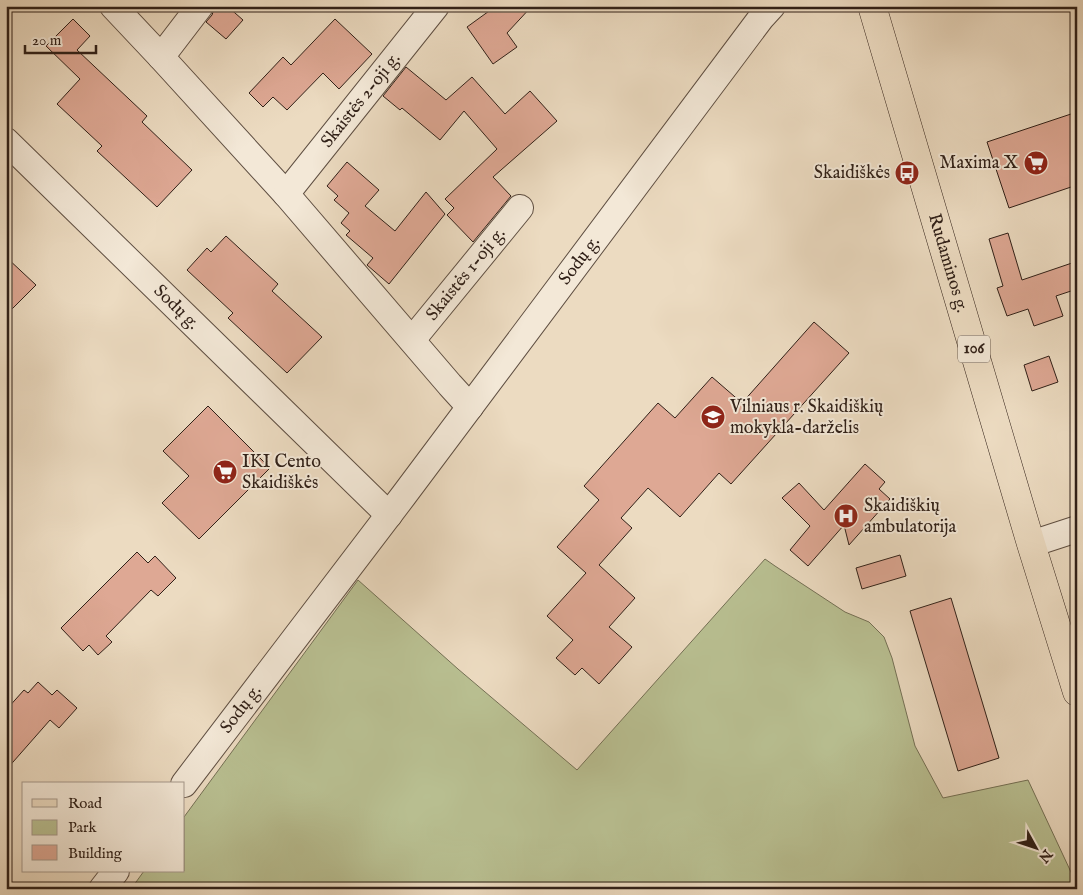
<svg xmlns="http://www.w3.org/2000/svg" width="1083" height="895" viewBox="0 0 1083 895" font-family="'IM FELL English',serif">
<style>
.green{fill:#b9c092;stroke:#747055}
.building{fill:#dea894;stroke:#302018}
.lines{fill:none;stroke-linecap:round;stroke-linejoin:round}
.minor-casing{stroke:#5f4f42;stroke-width:28}
.primary-casing{stroke:#302018;stroke-width:29}
.minor{stroke:#f3e8d7;stroke-width:26}
.primary{stroke:#ecdbc1;stroke-width:28}
.labels{text-anchor:middle;dominant-baseline:central;stroke-width:4;stroke-linejoin:round;paint-order:stroke}
.shield{fill:#f3e8d7;stroke:#6a5c51;stroke-width:1}
.shield-label{font-size:16px;font-weight:bold;fill:#302018}
.street-label{font-size:18px;fill:#302018;stroke:#f3e8d7}
.poi-label{font-size:18px;fill:#302018;stroke:#f3e8d7;text-anchor:start}
</style>
<rect width="100%" height="100%" fill="#ecdbc1"/>
<filter id="stains"><feTurbulence type="fractalNoise" baseFrequency=".004" numOctaves="4"/><feColorMatrix values="0 0 0 0 .2 0 0 0 0 .09 0 0 0 0 .02 0 0 0 .5 -.17"/></filter>
<radialGradient id="worn" r=".72"><stop offset=".6" stop-color="#630" stop-opacity="0"/><stop offset="1" stop-color="#630" stop-opacity=".3"/></radialGradient>
<path class="green" d="M 765,559 L 775,566 L 845,612 L 869,622 L 884,637 L 892,658 L 915,746 L 943,798 L 1028,780 L 1077,885 L 1077,889 L 131,889 L 144,871 L 184,871 L 184,817 L 358,580 L 458,669 L 577,770 Z"/>
<path class="building" d="M 215,6 L 227,6 L 243,20 L 226,39 L 206,22 L 212,15 Z
M 496,6 L 532,6 L 507,33 L 517,47 L 493,64 L 467,27 Z
M 73,19 L 90,36 L 77,50 L 147,116 L 142,122 L 192,170 L 157,207 L 97,151 L 102,146 L 57,104 L 80,79 L 46,46 Z
M 335,19 L 372,54 L 339,89 L 323,73 L 287,110 L 273,97 L 263,107 L 249,93 L 283,57 L 291,65 Z
M 406,67 L 446,100 L 472,77 L 505,114 L 530,91 L 557,121 L 493,177 L 511,196 L 473,242 L 447,215 L 454,208 L 445,199 L 497,149 L 464,111 L 440,140 L 402,108 L 400,110 L 383,96 Z
M 1077,112 L 1077,185 L 1009,208 L 987,142 Z
M 347,162 L 379,190 L 365,206 L 395,231 L 426,192 L 445,214 L 389,284 L 367,265 L 373,258 L 346,235 L 350,231 L 341,223 L 349,213 L 334,200 L 338,196 L 327,186 Z
M 1008,233 L 1022,280 L 1072,263 L 1077,277 L 1077,289 L 1056,296 L 1063,316 L 1034,326 L 1028,309 L 1007,316 L 997,288 L 1003,286 L 989,239 Z
M 226,236 L 278,284 L 272,291 L 322,337 L 287,373 L 228,318 L 233,313 L 187,270 L 207,248 L 211,252 Z
M 6,257 L 36,285 L 6,315 Z
M 814,322 L 849,353 L 731,484 L 719,473 L 680,517 L 648,488 L 621,518 L 632,528 L 599,565 L 635,598 L 609,627 L 632,647 L 599,684 L 582,668 L 575,675 L 556,658 L 573,640 L 547,616 L 586,573 L 557,547 L 599,500 L 584,486 L 658,403 L 675,418 L 712,377 L 742,403 Z
M 1049,356 L 1058,382 L 1032,391 L 1024,365 Z
M 208,406 L 270,468 L 199,539 L 162,503 L 189,476 L 163,451 Z
M 865,464 L 885,482 L 879,489 L 890,499 L 849,545 L 844,525 L 808,566 L 790,550 L 810,526 L 782,498 L 799,483 L 824,510 Z
M 137,552 L 148,563 L 155,556 L 176,578 L 158,596 L 151,590 L 106,636 L 112,642 L 98,655 L 89,645 L 83,651 L 61,628 Z
M 900,555 L 906,576 L 862,589 L 856,568 Z
M 951,598 L 999,758 L 958,771 L 910,611 Z
M 38,682 L 52,695 L 57,690 L 77,708 L 59,728 L 50,720 L 6,770 L 6,710 L 24,690 L 28,693 Z"/>
<g class="lines">
<defs>
<g id="minor">
<path d="M 113,6 L 161,57 L 286,194 L 450,385 L 470,407"/>
<path d="M 161,57 L 200,6"/>
<path id="s1" d="M 6,141 L 389,515"/>
<path id="s2" d="M 286,194 L 436,6"/>
<path id="s3" d="M 412,340 L 520,208"/>
<path d="M 1031,544 L 1077,529"/>
<path id="s4" d="M 184,784 L 404,495 L 761,18 L 772,6"/>
<path d="M 102,889 L 116,871"/>
</g>
<g id="primary">
<path id="s5" d="M 872,6 L 1031,544 L 1077,692"/>
</g>
</defs>
<use href="#minor" class="minor-casing"/>
<use href="#primary" class="primary-casing"/>
<use href="#minor" class="minor"/>
<use href="#primary" class="primary"/>
</g>
<defs>
<symbol id="supermarket-disc" viewBox="-11 -11 22 22"><circle r="9.5" fill="#8f2418" stroke="#f3e8d7"/><path d="M-6-5.5h2.5l.6 2H6L4.5 2H-2.5L-4.4-4H-6ZM-1.5 3.2a1.3 1.3 0 1 0 .1 0ZM3 3.2a1.3 1.3 0 1 0 .1 0Z" fill="#fff"/></symbol>
<symbol id="bus-disc" viewBox="-11 -11 22 22"><circle r="9.5" fill="#8f2418" stroke="#f3e8d7"/><path d="M-5-6H5V4H4V6H2V4H-2V6H-4V4H-5ZM-3.5-4V0h7V-4ZM-3.5 1.2v1.5H-2V1.2ZM2 1.2v1.5H3.5V1.2Z" fill="#fff"/></symbol>
<symbol id="school-disc" viewBox="-11 -11 22 22"><circle r="9.5" fill="#8f2418" stroke="#f3e8d7"/><path d="M0-5L7-2L0 1L-7-2ZM-4 1L0 2.5L4 1V4Q0 6-4 4Z" fill="#fff"/></symbol>
<symbol id="hospital-disc" viewBox="-11 -11 22 22"><circle r="9.5" fill="#8f2418" stroke="#f3e8d7"/><path d="M-5-5h3v3.5h4V-5h3V5h-3V1.5h-4V5h-3Z" fill="#fff"/></symbol>
</defs>
<g fill-rule="evenodd">
<use href="#supermarket-disc" x="1022" y="149" width="28" height="28"/>
<use href="#bus-disc" x="893" y="159" width="28" height="28"/>
<use href="#school-disc" x="699" y="403" width="28" height="28"/>
<use href="#supermarket-disc" x="211" y="458" width="28" height="28"/>
<use href="#hospital-disc" x="832" y="502" width="28" height="28"/>
</g>
<g class="labels">
<rect class="shield" x="958" y="335.5" width="32" height="27" rx="4"/>
<g class="shield-label">
<text x="974" y="349">106</text>
</g>
<g class="street-label">
<text stroke="none"><textPath href="#s2" startOffset="120">Skaistės 2-oji g.</textPath></text>
<text stroke="none"><textPath href="#s4" startOffset="656">Sodų g.</textPath></text>
<text stroke="none"><textPath href="#s5" startOffset="268">Rudaminos g.</textPath></text>
<text stroke="none"><textPath href="#s3" startOffset="85">Skaistės 1-oji g.</textPath></text>
<text stroke="none"><textPath href="#s1" startOffset="238">Sodų g.</textPath></text>
<text stroke="none"><textPath href="#s4" startOffset="94">Sodų g.</textPath></text>
</g>
<g class="poi-label">
<text x="1018" y="163" text-anchor="end">Maxima X</text>
<text x="890" y="173" text-anchor="end">Skaidiškės</text>
<text x="730" y="407">Vilniaus r. Skaidiškių<tspan x="730" dy="21">mokykla-darželis</tspan></text>
<text x="242" y="462">IKI Cento<tspan x="242" dy="21">Skaidiškės</tspan></text>
<text x="864" y="506">Skaidiškių<tspan x="864" dy="21">ambulatorija</tspan></text>
</g>
</g>
<rect width="1083" height="895" fill="none" stroke="#ecdbc1" stroke-width="25"/>
<rect x="8" y="8" width="1068" height="880" fill="none" stroke="#302018" stroke-width="2.5"/>
<rect x="12" y="12" width="1058" height="870" fill="none" stroke="#302018"/>
<rect x="22" y="782" width="162" height="90" fill="#f3e8d7" stroke="#a5988b"/>
<rect x="32" y="799" width="25" height="8" fill="#ecdbc1" stroke="#a5988b"/>
<text x="68" y="808" font-size="15" fill="#302018">Road</text>
<rect x="32" y="820" width="25" height="15" fill="#b9c092" stroke="#a5988b"/>
<text x="68" y="832" font-size="15" fill="#302018">Park</text>
<rect x="32" y="845" width="25" height="15" fill="#dea894" stroke="#a5988b"/>
<text x="68" y="858" font-size="15" fill="#302018">Building</text>
<g transform="translate(1036 848) rotate(130)" stroke="#f3e8d7" stroke-width="4" paint-order="stroke">
<path d="M0-4L9 19L0 12L-9 19Z" fill="#302018"/>
<text y="-8" font-size="14" font-weight="bold" text-anchor="middle" fill="#302018">N</text>
</g>
<path d="M25 45v8h71v-8" fill="none" stroke="#302018" stroke-width="2.5"/>
<text x="32" y="45" font-size="15" fill="#302018" stroke="#f3e8d7" stroke-width="4" paint-order="stroke">20 m</text>
<rect width="100%" height="100%" filter="url(#stains)"/>
<rect width="100%" height="100%" fill="url(#worn)"/>
</svg>
